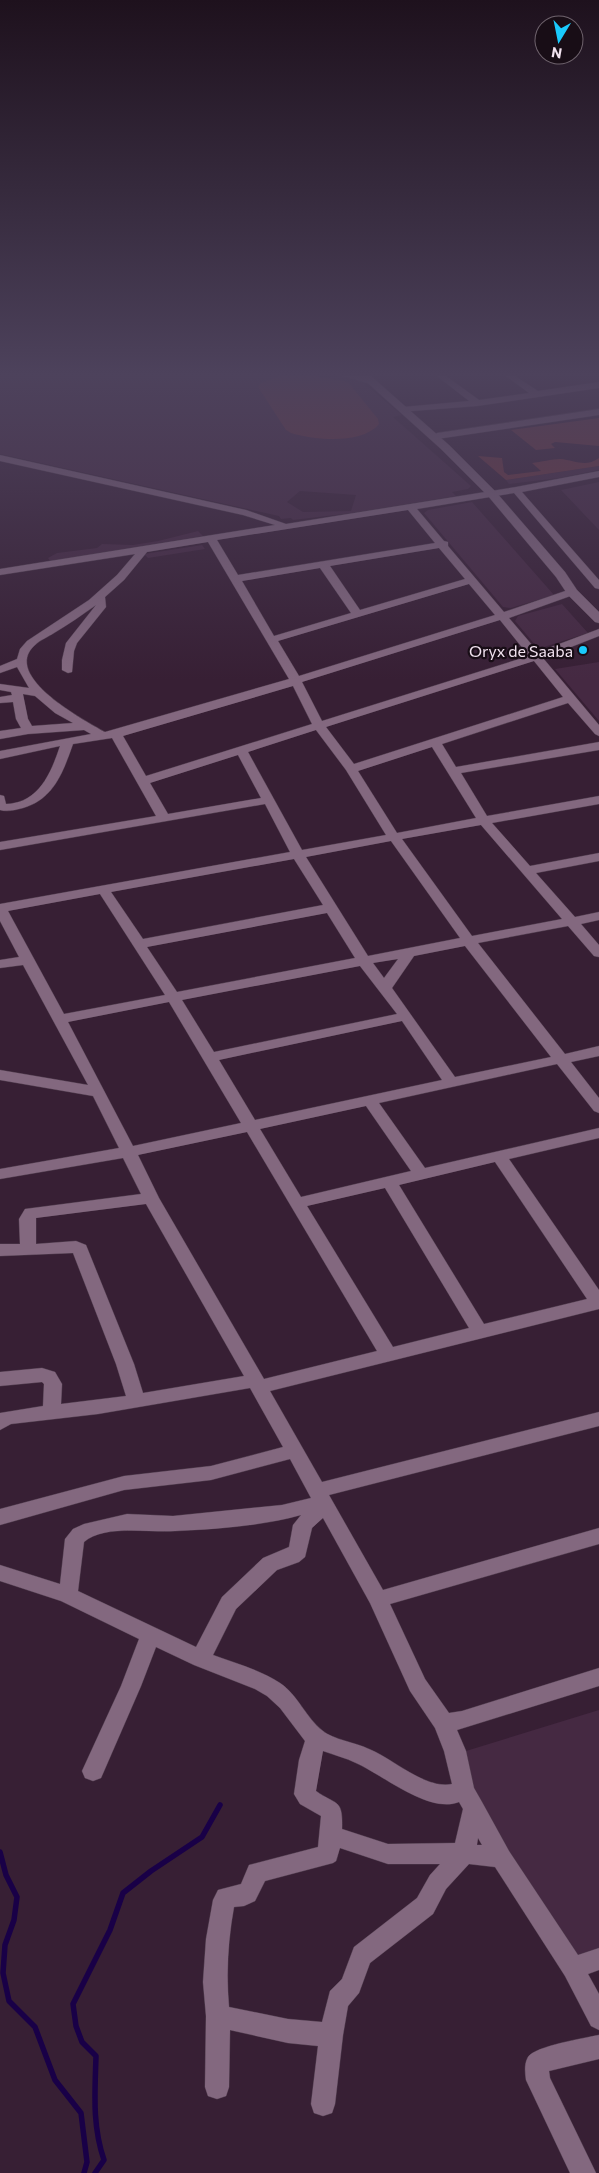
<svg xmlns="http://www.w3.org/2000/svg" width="599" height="2173" viewBox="0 0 599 2173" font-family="Commissioner,sans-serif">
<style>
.built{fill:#452942;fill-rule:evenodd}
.green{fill:#6f353c}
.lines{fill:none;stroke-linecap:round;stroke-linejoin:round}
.stream{stroke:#190047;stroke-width:5.5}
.minor-casing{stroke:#503d4e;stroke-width:1}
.tertiary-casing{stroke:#503d4e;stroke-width:1}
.minor{fill:#83687f;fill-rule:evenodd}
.tertiary{fill:#83687f;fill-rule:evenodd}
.poi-dot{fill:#1acafc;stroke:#180d16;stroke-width:2}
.labels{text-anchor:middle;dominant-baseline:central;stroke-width:4.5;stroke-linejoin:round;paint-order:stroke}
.far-poi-label{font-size:16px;fill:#f2e3f0;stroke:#180d16;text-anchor:end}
</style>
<rect width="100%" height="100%" fill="#371f34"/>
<path class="built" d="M 0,376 L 316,376 L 325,378 L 340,376 L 358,379 L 402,415 L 393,417 L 471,486 L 468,489 L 452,492 L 456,496 L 352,513 L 293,520 L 291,518 L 281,519 L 279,516 L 0,454 ZM 300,491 L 356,495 L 351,511 L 303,512 L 287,502 Z
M 599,466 L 599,470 L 559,478 L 509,484 L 506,480 Z
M 599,482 L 599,530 L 561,490 Z
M 472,502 L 554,595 L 511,608 L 503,607 L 424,513 L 428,510 Z
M 198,531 L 203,536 L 50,561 L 48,558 L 57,553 L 97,548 L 102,544 L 133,545 L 158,541 Z
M 202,545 L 205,549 L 148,558 L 144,554 Z
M 562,604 L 588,633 L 544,647 L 536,646 L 515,621 L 518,616 Z
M 599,662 L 599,721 L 555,669 Z
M 599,1710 L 599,1954 L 565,1965 L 453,1755 Z"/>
<path class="green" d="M 279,376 L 316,376 L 348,382 L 378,419 L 379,424 C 362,445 313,440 291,433 L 286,430 L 258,387 L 261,383 Z
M 599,418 L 599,446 L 555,442 L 551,444 L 555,448 L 536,450 L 511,430 Z
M 478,456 L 502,458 L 504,472 L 508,475 L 541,471 L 532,463 C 541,462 552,459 560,459 C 575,460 585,468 599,458 L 599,466 L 506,480 Z"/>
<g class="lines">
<path class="stream" d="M 0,1852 L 6,1875 L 17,1897 L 14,1920 L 5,1945 L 3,1973 L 9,2001 L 35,2027 L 55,2080 L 81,2113 L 87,2162 L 84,2173
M 95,2173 L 104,2160 C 92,2125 95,2092 96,2056 L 82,2042 L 76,2026 L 73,2004 L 110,1930 L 123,1893 L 151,1871 L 202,1837 L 220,1805"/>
<defs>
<path id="minor" d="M 342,376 L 358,376 L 375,381 L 371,384 Z
M 437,376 L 446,376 L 479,400 L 529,393 L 506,376 L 515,376 L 538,391 L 599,382 L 599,388 L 477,406 L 400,412 L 400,408 L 403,407 L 469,401 Z
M 599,409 L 599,415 L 437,439 L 433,436 L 437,433 Z
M 0,455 L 246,510 L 286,524 L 516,487 L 599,471 L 599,477 L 522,492 L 599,580 L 599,589 L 595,588 L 514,493 L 417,509 L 444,541 L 448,542 L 448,546 L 504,612 L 568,590 L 576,590 L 577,592 L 576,594 L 509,618 L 538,652 L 599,629 L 599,636 L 543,658 L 599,725 L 599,736 L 595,734 L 568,703 L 442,744 L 456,767 L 599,742 L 599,750 L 461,773 L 487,816 L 599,796 L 599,804 L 492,823 L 530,866 L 599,853 L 599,861 L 536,873 L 575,917 L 599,912 L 599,920 L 581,924 L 599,945 L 599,957 L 594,956 L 568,926 L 478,943 L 565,1054 L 599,1046 L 599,1056 L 571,1062 L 599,1098 L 599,1113 L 594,1111 L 557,1064 L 379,1103 L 425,1168 L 599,1128 L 599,1138 L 509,1159 L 599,1290 L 599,1309 L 270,1391 L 322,1482 L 599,1412 L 599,1426 L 329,1495 L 383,1590 L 599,1528 L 599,1544 L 390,1604 L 425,1679 L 449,1713 L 462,1711 L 599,1668 L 599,1686 L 457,1730 L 466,1751 L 474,1788 L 482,1802 L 509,1851 L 578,1955 L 599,1948 L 599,1970 L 588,1974 L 599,1994 L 599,2030 L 591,2026 L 565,1976 L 495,1867 L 469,1864 L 446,1889 L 433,1914 L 370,1963 L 359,1993 L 348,2006 L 343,2035 L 335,2104 L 332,2113 L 323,2116 L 314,2113 L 311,2104 L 318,2046 L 288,2043 L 230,2030 L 229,2087 L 226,2096 L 217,2099 L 208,2096 L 205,2087 L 206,2016 L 203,1982 L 206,1939 L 213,1900 L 218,1890 L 241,1884 L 249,1865 L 318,1847 L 321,1816 L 300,1804 L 294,1794 L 299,1760 L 305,1741 L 280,1708 L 267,1696 L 255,1689 L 194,1665 L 156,1647 L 141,1686 L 101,1778 L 93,1781 L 85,1778 L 82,1771 L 121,1686 L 139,1639 L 61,1601 L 0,1581 L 0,1565 L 60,1584 L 65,1539 L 73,1529 L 84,1524 L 127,1514 L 173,1516 L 282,1505 L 311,1498 L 290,1459 L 211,1480 L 124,1490 L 0,1525 L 0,1509 L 124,1476 L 211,1466 L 283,1447 L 250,1388 L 98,1414 L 11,1424 L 0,1430 L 0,1413 L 43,1406 L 44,1384 L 42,1382 L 0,1386 L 0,1372 L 42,1368 L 55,1372 L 62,1384 L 61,1404 L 126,1396 L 116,1364 L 73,1253 L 0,1256 L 0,1244 L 20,1244 L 19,1219 L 25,1209 L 141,1194 L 123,1158 L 0,1179 L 0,1169 L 119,1148 L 93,1096 L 0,1080 L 0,1070 L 88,1085 L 23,965 L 0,968 L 0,960 L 19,957 L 0,921 L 0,904 L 290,852 L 265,804 L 0,850 L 0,842 L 156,816 L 112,738 L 73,744 C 63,772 54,799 23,808 C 15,810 8,812 0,810 L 0,795 L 4,796 L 6,804 C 39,803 51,773 60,746 L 0,759 L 0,751 L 91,734 L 84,730 L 28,734 L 0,739 L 0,731 L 21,728 L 16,719 L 13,702 L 0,703 L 0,697 L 12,695 L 11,692 L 0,690 L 0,684 L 29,688 L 17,667 L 0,673 L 0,666 L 17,659 L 20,649 L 27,641 L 89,600 L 117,575 L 135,554 L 0,575 L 0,569 L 275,525 L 243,515 L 0,461 ZM 408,510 L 435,543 L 238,575 L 217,540 ZM 208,542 L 289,679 L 105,732 C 86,721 0,676 35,645 C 40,640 48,637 54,633 C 69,624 82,615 96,605 L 66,643 L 62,660 L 62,670 L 68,673 L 72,672 L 74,651 L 77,643 L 106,607 L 105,597 L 124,580 L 147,552 ZM 439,548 L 465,579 L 360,610 L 330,566 ZM 320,568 L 351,613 L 274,636 L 242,581 ZM 469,584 L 495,615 L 299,676 L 278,641 ZM 500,620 L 529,656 L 322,721 L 302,682 ZM 534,661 L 563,697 L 354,764 L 326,727 ZM 293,686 L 312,724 L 146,776 L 123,736 ZM 23,694 L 35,696 L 55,713 L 73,723 L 32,726 L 28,719 ZM 316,730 L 346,770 L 386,835 L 302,850 L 248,752 ZM 432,747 L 476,818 L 397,833 L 358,771 ZM 238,755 L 261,798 L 168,814 L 150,783 ZM 481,825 L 562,919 L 472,936 L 402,839 ZM 391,841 L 460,938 L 368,956 L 306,857 ZM 294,859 L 323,905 L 143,939 L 111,892 ZM 100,894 L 165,995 L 64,1014 L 8,911 ZM 327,913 L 355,958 L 177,992 L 147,947 ZM 465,946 L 551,1057 L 455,1077 L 392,988 L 414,956 ZM 398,959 L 384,978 L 373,963 ZM 360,966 L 397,1014 L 214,1052 L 182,1000 ZM 169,1002 L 241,1123 L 133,1146 L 68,1022 ZM 402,1021 L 442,1080 L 255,1120 L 219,1060 ZM 366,1106 L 411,1171 L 301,1197 L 260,1129 ZM 247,1132 L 377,1351 L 264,1379 L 159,1198 L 138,1155 ZM 495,1162 L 587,1299 L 484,1324 L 399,1185 ZM 385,1188 L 469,1328 L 393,1347 L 307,1206 ZM 146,1204 L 244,1376 L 143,1393 L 134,1364 L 86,1245 L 76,1241 L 36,1244 L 36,1218 ZM 301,1515 L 293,1525 L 289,1547 L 263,1558 L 222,1597 L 196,1647 L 78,1591 L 84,1542 C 104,1524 150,1533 175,1531 C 215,1529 262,1526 301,1515 ZM 323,1518 L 370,1603 L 410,1691 L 435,1728 L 444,1751 L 452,1784 C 426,1790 392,1758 369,1749 C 357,1743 332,1739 323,1731 C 306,1718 298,1695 280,1683 C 260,1670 235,1663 213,1655 L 236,1609 L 277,1570 L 299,1562 L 305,1557 L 312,1528 ZM 323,1751 C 334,1755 346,1758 356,1763 C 383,1775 429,1814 459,1802 L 463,1809 L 455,1843 L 388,1844 L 342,1829 C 343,1798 337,1806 316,1791 ZM 478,1838 L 482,1845 L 477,1845 ZM 340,1848 L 388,1864 L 440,1864 L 430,1875 L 417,1898 L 354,1947 L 342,1979 L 330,1991 L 322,2022 L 288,2019 L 229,2007 C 226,1973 228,1940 234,1907 L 244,1906 L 255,1901 L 265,1881 L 333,1863 L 336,1861 Z
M 599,2035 L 599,2059 L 549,2071 L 550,2078 L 596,2173 L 570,2173 L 526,2080 C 525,2072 524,2064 528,2057 C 535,2046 585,2038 599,2035 Z"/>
<path id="tertiary" d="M 360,376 L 371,376 L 449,445 L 496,492 L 565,572 L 577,590 L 599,612 L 599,623 L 595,622 L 568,595 L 556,577 L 488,496 L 441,449 Z"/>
</defs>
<use href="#minor" class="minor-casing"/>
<use href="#tertiary" class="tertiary-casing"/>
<use href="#minor" class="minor"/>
<use href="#tertiary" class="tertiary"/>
</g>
<linearGradient id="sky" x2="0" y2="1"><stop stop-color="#1e111d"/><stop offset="0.55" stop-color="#4d425c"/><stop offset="1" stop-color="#4d425c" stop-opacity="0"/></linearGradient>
<rect width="599" height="680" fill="url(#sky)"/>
<circle class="poi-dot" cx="583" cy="650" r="5"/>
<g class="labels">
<g class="far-poi-label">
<text x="573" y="650">Oryx de Saaba</text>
</g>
</g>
<g transform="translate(559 40) rotate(190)"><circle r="24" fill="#180d16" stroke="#6f636d"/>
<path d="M0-4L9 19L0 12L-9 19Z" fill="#1acafc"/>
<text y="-8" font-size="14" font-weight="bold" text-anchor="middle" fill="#f2e3f0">N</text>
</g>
</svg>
